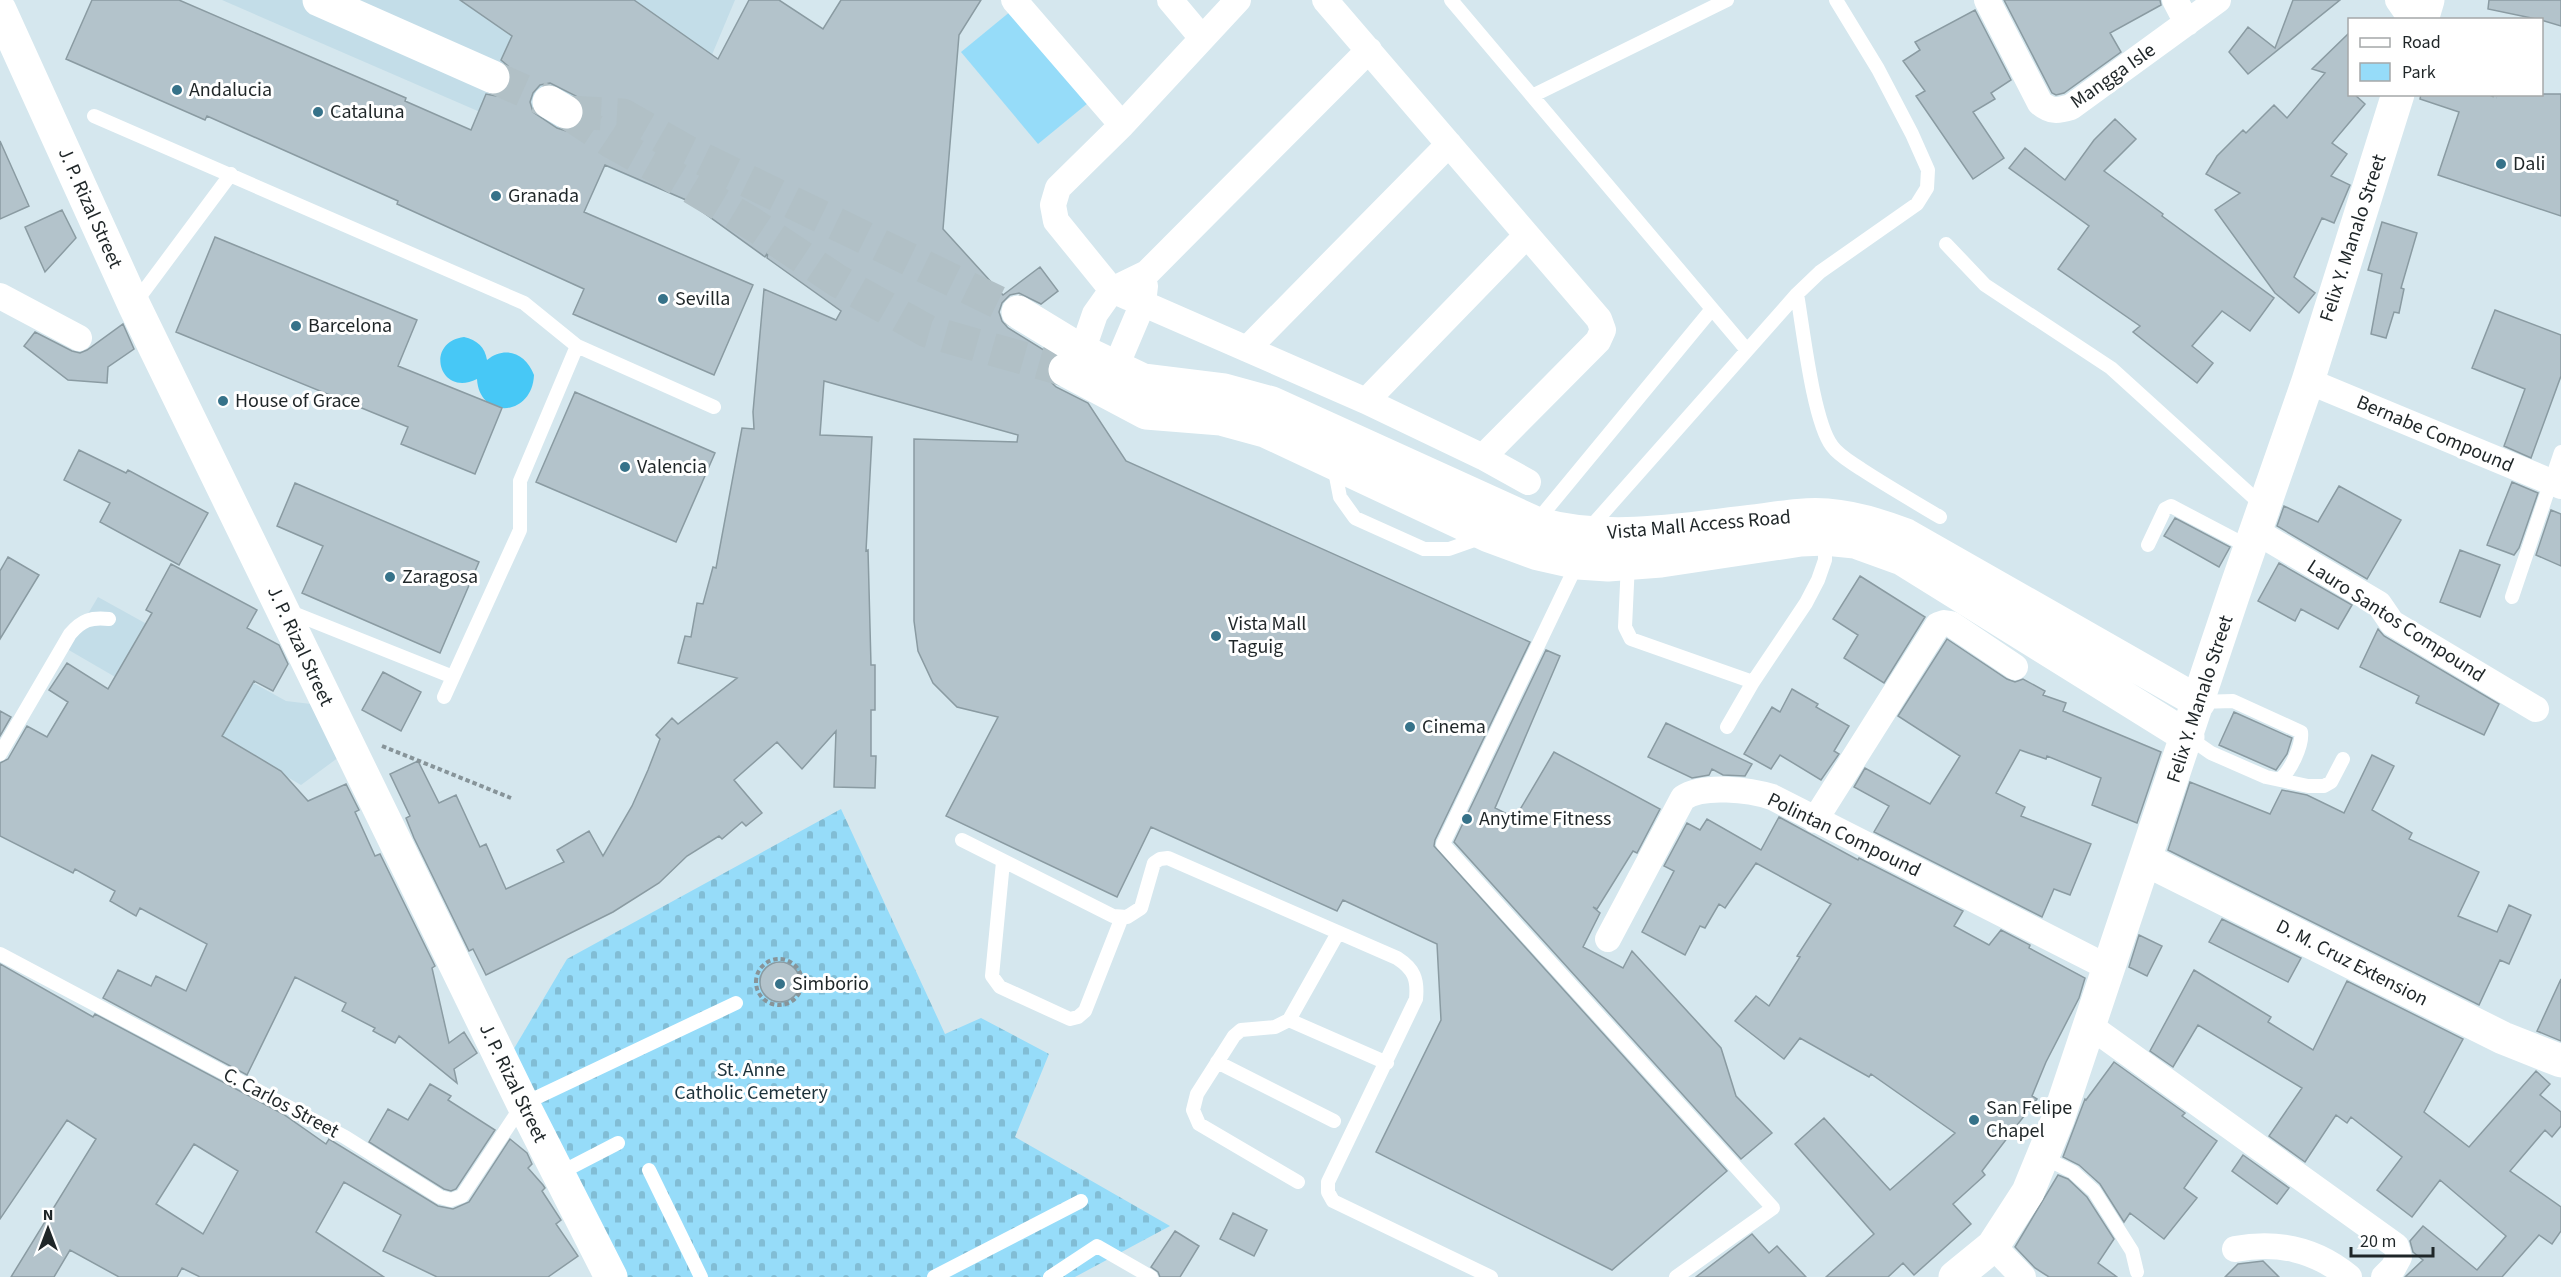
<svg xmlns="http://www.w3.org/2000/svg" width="2561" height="1277" viewBox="0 0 2561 1277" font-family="'Source Sans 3',sans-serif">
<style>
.built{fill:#c3dde8}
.green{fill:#96dcf9}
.cemetery{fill:url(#cemetery-stones)}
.water{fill:#47c8f6}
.building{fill:#b3c3cb;stroke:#8a9ba2;stroke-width:1.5;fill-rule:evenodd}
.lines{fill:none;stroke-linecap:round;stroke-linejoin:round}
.secondary-tunnel{stroke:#b1c0c6;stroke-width:33;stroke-dasharray:33 16;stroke-linecap:butt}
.path{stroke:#879499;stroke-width:4;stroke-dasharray:4.5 3;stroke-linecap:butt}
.lane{stroke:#fff;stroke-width:14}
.street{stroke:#fff;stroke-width:26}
.secondary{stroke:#fff;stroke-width:33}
.poi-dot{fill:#367289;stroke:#fff;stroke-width:2}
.labels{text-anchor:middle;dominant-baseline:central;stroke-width:6;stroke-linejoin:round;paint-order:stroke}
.street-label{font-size:20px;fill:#1f2628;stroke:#fff}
.poi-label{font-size:20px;fill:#1f2628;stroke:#fff;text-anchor:start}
.park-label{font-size:20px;fill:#1b3039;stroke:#fff}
</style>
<defs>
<pattern id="cemetery-stones" width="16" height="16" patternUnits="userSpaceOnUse" patternTransform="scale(1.5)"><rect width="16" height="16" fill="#96dcf9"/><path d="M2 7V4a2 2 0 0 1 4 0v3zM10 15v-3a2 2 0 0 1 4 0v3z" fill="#81bdd5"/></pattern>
</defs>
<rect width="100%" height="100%" fill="#d5e7ee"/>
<path class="built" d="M 222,0 L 735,0 L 706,69 L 646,184 Z
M 98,597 L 286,701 L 311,704 L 339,757 L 301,785 L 67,649 Z"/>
<path class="green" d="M 1011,11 L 1088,103 L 1038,144 L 961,52 Z"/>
<path class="cemetery" d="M 841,809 L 945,1034 L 981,1018 L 1049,1054 L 1015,1137 L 1170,1226 L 1075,1277 L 619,1277 L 512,1052 L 567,959 Z"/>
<path class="water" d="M 464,337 C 477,340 485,347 487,360 C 506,345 526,354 534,375 C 532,418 479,419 477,379 C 439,398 424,342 464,337 Z"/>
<path class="building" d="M 92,0 L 179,0 L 406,98 L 405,101 L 471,130 L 486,94 L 496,96 L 504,92 L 510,84 L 512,76 L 508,66 L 501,60 L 512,36 L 460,0 L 634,0 L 718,59 L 749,0 L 779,0 L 823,29 L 841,0 L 981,0 L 959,35 L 943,229 L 1003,295 L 1040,267 L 1058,291 L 1041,304 L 1019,293 L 1010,295 L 1002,303 L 999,312 L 1002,321 L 1008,328 L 1052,355 L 1046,370 L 1049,380 L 1056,387 L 1088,403 L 1126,461 L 1530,642 L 1435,840 L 1434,846 L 1727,1171 L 1612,1270 L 1376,1152 L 1441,1020 L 1437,944 L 1343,900 L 1337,911 L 1151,827 L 1117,897 L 946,816 L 998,717 L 957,707 L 933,683 L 918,651 L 914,621 L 914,439 L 1017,442 L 1018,435 L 824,381 L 820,435 L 872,437 L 866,551 L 868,550 L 871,665 L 875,665 L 875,710 L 871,710 L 871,756 L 876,756 L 875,788 L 834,787 L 836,731 L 802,769 L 777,742 L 734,780 L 762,813 L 746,826 L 742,822 L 722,839 L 719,836 L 687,856 L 659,883 L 613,912 L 486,975 L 473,949 L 469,951 L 414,838 L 406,818 L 410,816 L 390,774 L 418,761 L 439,803 L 456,795 L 480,847 L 486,844 L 506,889 L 564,862 L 557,850 L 589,831 L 603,856 L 632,806 L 648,770 L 660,739 L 656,735 L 672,718 L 678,724 L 737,678 L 678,663 L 685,636 L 691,637 L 697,603 L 703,604 L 713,567 L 716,568 L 742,428 L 754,429 L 753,412 L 764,289 L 836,320 L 841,311 L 767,258 L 768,252 L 765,257 L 686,200 L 605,165 L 584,212 L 753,285 L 714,375 L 573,314 L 584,289 L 397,204 L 398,201 L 207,116 L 205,120 L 66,59 ZM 550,83 L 576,96 L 582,102 L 585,113 L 582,122 L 576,128 L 566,131 L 557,128 L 533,112 L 530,102 L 533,93 L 540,85 Z
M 2004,0 L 2160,0 L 2161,5 L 2110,33 L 2121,52 L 2064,93 L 2056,95 L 2052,93 Z
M 2293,0 L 2340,0 L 2248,74 L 2229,52 L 2248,27 L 2275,48 Z
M 2489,0 L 2561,0 L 2561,26 L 2541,20 L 2488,9 Z
M 1975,10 L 2011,80 L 1991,93 L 1995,99 L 1973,112 L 2004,158 L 1973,179 L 1916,96 L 1925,91 L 1903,61 L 1920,50 L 1915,42 Z
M 2349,33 L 2349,94 L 2354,94 L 2365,104 L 2332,143 L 2347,154 L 2331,176 L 2350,185 L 2334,223 L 2322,218 L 2294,277 L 2315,293 L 2299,313 L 2275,293 L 2215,210 L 2240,193 L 2206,174 L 2217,156 L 2243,130 L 2246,133 L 2274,105 L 2287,118 L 2325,73 L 2312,69 Z
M 2421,94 L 2561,94 L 2561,216 L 2438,175 L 2459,112 L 2420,99 Z
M 2115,119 L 2136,139 L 2104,171 L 2163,214 L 2162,216 L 2274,298 L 2250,331 L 2222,311 L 2192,346 L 2213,363 L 2197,383 L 2133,332 L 2140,326 L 2058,269 L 2089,226 L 2009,168 L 2025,148 L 2065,180 L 2094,140 Z
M 0,141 L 29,206 L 0,219 Z
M 62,210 L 76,238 L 45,272 L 25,227 Z
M 2382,222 L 2417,233 L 2401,288 L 2404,289 L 2399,313 L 2394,312 L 2386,338 L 2371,334 L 2382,274 L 2368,270 Z
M 215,237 L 417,320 L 398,366 L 502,408 L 475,474 L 401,444 L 408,427 L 176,332 Z
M 2495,310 L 2561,335 L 2561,376 L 2531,458 L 2504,446 L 2525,389 L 2472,368 Z
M 123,324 L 134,349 L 108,367 L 107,383 L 68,380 L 24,346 L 35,332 L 72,351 L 80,353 L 87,350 Z
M 575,392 L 715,453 L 676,542 L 536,482 Z
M 79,450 L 126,473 L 128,470 L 208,513 L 179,565 L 100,522 L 110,503 L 64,480 Z
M 2512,482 L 2538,493 L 2519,548 L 2514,555 L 2487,545 Z
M 295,483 L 479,562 L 440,653 L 302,593 L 323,546 L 277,526 Z
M 2339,486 L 2401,520 L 2367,579 L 2277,526 L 2284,506 L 2318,522 Z
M 2551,510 L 2561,514 L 2561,566 L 2536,555 Z
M 2175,518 L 2230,547 L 2219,567 L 2164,536 Z
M 2460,550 L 2500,565 L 2480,617 L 2440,602 Z
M 8,557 L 39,575 L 0,639 L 0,571 Z
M 2279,563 L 2352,605 L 2338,629 L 2301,609 L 2295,621 L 2258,601 Z
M 171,564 L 257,610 L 247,628 L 279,645 L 288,664 L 273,691 L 254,681 L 222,736 L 281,771 L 308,801 L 346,784 L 359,810 L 355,812 L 375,856 L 380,854 L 435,966 L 432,968 L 449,1043 L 464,1032 L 477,1053 L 454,1069 L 457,1083 L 399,1036 L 395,1043 L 373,1031 L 375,1028 L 342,1011 L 346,1003 L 295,977 L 247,1075 L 103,998 L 118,970 L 151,986 L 156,976 L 186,991 L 207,944 L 140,908 L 136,916 L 110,901 L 115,891 L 75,869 L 73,873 L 0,836 L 0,763 L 8,759 L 27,726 L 47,737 L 68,702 L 49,690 L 67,663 L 108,689 L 152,613 L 146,610 Z
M 1860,576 L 1925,617 L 1884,683 L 1844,658 L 1858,635 L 1833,619 Z
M 2378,629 L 2384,636 L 2499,704 L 2484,735 L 2416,703 L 2419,696 L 2360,667 Z
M 1947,639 L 2007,679 L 2015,682 L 2023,679 L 2045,691 L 2043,695 L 2066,703 L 2063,711 L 2161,752 L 2137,823 L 2092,805 L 2101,778 L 2047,756 L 2046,759 L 2020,750 L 1996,793 L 2025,807 L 2021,816 L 2091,844 L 2070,895 L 2054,889 L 2042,917 L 1874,832 L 1889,806 L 1854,787 L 1865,768 L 1930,804 L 1960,756 L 1898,716 Z
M 1546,650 L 1560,656 L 1495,808 L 1515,818 L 1554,752 L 1660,809 L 1637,853 L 1633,851 L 1597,909 L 1593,907 L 1600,913 L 1583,947 L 1623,968 L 1632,951 L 1721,1048 L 1736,1096 L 1772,1133 L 1741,1159 L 1454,842 Z
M 383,672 L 421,692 L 401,731 L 362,710 Z
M 1792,689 L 1818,704 L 1816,707 L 1849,726 L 1834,751 L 1839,754 L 1821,780 L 1780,755 L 1771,769 L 1744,754 L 1772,707 L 1780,712 Z
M 0,711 L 11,717 L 0,736 Z
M 2234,712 L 2292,738 L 2287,754 L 2276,770 L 2219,745 Z
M 1666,723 L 1752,764 L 1745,776 L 1723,775 L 1712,769 L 1709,775 L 1692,778 L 1648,757 Z
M 2372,755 L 2394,766 L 2372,810 L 2412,833 L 2409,839 L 2479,872 L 2458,916 L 2497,932 L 2509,905 L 2531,915 L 2509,964 L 2500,960 L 2479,1005 L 2168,850 L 2190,782 L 2270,814 L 2282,790 L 2307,795 L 2344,813 Z
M 1779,817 L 1858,860 L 1859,858 L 1963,911 L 1954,926 L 1989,945 L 2001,930 L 2030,945 L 2029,948 L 2085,978 L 2079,998 L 2046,1062 L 2032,1096 L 2037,1099 L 1982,1171 L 1985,1175 L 1953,1204 L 1971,1224 L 1914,1275 L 1903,1263 L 1888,1277 L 1826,1277 L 1874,1234 L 1795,1144 L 1824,1118 L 1890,1190 L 1955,1133 L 1871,1074 L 1869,1077 L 1800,1038 L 1784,1059 L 1735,1021 L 1756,996 L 1769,1006 L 1800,957 L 1797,956 L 1831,904 L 1756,863 L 1725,908 L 1719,904 L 1705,928 L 1700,926 L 1685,955 L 1642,932 L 1674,871 L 1664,866 L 1687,823 L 1700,830 L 1707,819 L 1761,850 Z
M 2222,919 L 2301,958 L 2288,982 L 2209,942 Z
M 2139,935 L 2162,946 L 2147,976 L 2129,967 Z
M760 982a20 20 0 1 1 40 0a20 20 0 1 1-40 0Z
M 0,964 L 93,1017 L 95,1014 L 283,1114 L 326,1144 L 329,1139 L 438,1206 L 453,1209 L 469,1202 L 510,1139 L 527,1153 L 532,1164 L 528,1168 L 543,1185 L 545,1188 L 542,1191 L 561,1220 L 556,1224 L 578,1256 L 548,1277 L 437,1277 L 383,1251 L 401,1215 L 344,1182 L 316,1232 L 384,1277 L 200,1277 L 182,1268 L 177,1277 L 119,1277 L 70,1250 L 54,1277 L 11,1277 L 96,1139 L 67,1120 L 0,1219 ZM 194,1144 L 238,1171 L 203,1234 L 156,1204 Z
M 2194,970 L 2271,1017 L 2268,1022 L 2313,1050 L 2347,981 L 2463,1039 L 2424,1112 L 2469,1147 L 2536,1071 L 2550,1084 L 2540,1095 L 2561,1112 L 2561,1126 L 2552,1137 L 2545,1130 L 2510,1171 L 2561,1207 L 2561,1231 L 2552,1244 L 2539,1235 L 2502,1277 L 2405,1277 L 2423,1260 L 2413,1252 L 2410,1241 L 2423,1226 L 2477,1270 L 2506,1236 L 2440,1180 L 2412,1217 L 2377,1190 L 2402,1157 L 2351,1117 L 2347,1123 L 2336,1115 L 2305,1162 L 2269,1136 L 2302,1088 L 2198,1025 L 2173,1067 L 2150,1051 Z
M 2561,979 L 2561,1041 L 2537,1031 Z
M 2114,1062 L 2185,1113 L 2182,1116 L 2217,1141 L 2184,1188 L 2197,1198 L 2164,1239 L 2130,1213 L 2124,1222 L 2100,1184 L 2079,1165 L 2063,1157 L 2085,1099 L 2086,1100 Z
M 430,1084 L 451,1096 L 448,1100 L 495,1130 L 456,1189 L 451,1191 L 444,1189 L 369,1142 L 388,1109 L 408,1120 Z
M 2243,1155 L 2289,1188 L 2277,1204 L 2232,1171 Z
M 2058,1175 L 2068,1179 L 2087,1197 L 2114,1239 L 2098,1263 L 2117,1277 L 2049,1277 L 2035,1268 L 2015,1247 Z
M 1233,1213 L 1267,1230 L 1254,1256 L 1220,1239 Z
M 1175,1231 L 1199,1246 L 1180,1277 L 1160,1277 L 1158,1272 L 1151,1267 Z
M 1752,1234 L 1769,1253 L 1777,1246 L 1806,1277 L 1696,1277 Z
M 2263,1261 L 2279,1277 L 2225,1277 L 2238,1264 Z"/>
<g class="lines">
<path class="secondary-tunnel" d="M 493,77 L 549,102
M 566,112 L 610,141 L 676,178 L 751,223 L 838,281 L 927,331 L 1065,370
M 568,112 L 623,115 L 688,152 L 1018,312"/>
<path class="path" d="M 2490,94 L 2497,97
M 382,746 L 511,798
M756 982a23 23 0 1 1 46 0a23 23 0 1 1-46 0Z"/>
<path class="lane" d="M 1451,0 L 1746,349
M 1532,96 L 1727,0
M 94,116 L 524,303 L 577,346 L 714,407
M 1946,244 L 1985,285 L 2111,368 L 2263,506
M 1797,294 C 1803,328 1813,421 1832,446 C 1839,456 1851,462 1861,469 C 1887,486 1913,501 1940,517
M 135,303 L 231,174
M 1334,466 L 1340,497 L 1355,518 L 1424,549 L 1449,549 L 1483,537
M 1537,521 L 1712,309
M 1588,530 L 1797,294 L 1820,272 L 1917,204 L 1927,188 L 1928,170 L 1912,134 L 1878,69 L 1836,0
M 2148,545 L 2165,509 L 2171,506 L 2251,548
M 1628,563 L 1625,627 L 1631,639 L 1753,682
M 1577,564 L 1443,844 L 1773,1208 L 1676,1277
M 2512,597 L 2561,452
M 288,611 L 453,677
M 444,697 L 520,530 L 520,481 L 577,346
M 2199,702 L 2233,701 L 2301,732 C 2303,745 2290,772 2280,779
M 1727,727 L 1753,682 L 1806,603 L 1818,580 L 1825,560 L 1825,538
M 2188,737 L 2211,753 L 2266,777 L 2308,786 L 2324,786 L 2331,782 L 2343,759
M 0,754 L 70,634 C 82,620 91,617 109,619
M 962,840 L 1113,916 L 1127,917 L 1141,908 L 1154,863 L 1160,859 L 1168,858 L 1397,958 C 1414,969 1418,979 1416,999 L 1328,1182 L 1328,1192 L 1333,1201 L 1491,1277
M 1003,862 L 992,976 L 1000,987 L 1070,1019 L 1078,1017 L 1085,1011 L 1122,917
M 0,954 L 345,1137 L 440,1197 L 451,1200 L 462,1196 L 523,1104 L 736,1003
M 1289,1020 L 1387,1063
M 1217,1062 L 1334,1121
M 2043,1157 L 2073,1172 L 2094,1191 L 2132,1251 L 2137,1272
M 649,1170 L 701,1277
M 558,1174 L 618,1143
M 1298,1182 L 1199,1124 L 1193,1110 L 1197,1094 L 1234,1036 L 1241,1030 L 1275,1027 L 1289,1020 L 1338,933
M 934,1277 L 1081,1201
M 1050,1277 L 1097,1246 L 1151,1277"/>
<path class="street" d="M 1014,0 L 1122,125
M 1170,0 L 1202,38
M 1238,0 L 1122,125 L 1058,188 L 1053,205 L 1056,221 L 1112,290 L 1366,401 L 1483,457 L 1528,482
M 1325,0 L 1599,319 L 1603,330 L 1598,341 L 1483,457
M 1987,0 L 2040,103 C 2051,112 2058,111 2071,107 L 2218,0
M 2175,0 L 2187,23
M 2398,0 L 2412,20
M 0,296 L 79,338
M 1247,349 L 1449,144
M 1076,369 L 1095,314 L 1112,290 L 1147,273 L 1369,50
M 2308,381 L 2561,486
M 1109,383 L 1143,303 L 1145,286
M 1366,401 L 1527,235
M 2257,532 L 2379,604 L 2392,623 L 2536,709
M 1815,820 L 1938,625 L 1944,623 L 1951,624 L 2015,667
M 1608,939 L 1683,798 C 1703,784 1750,790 1772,797 L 2109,968
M 2090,1026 L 2396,1246 L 2399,1257 L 2393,1268 L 2384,1277
M 1993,1246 L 2023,1277
M 2235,1249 C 2278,1241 2315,1249 2349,1277"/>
<path class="secondary" d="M 319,0 L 493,77
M 0,10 L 134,305 L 523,1104 L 611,1277
M 2422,20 L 2428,0
M 549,102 L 566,112
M 1018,312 L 1082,351 L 1143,380 L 1224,390 L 1272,403 L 1536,523 C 1607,544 1682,529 1754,521 C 1778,518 1803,513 1827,515 C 1855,517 1880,525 1906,535 L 2199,702
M 1065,370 L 1146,413 L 1221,419 L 1265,431 L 1489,536 L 1538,554 L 1578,563 L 1608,565 L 1661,561 L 1801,540 L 1825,539 L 1855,542 L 1902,559 L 2188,737
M 2146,860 L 2503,1038 L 2561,1061
M 1955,1277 L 1993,1246 L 2028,1192 L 2058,1119 L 2234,593 L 2308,381 L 2398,94"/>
</g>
<g class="poi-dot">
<circle cx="177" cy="90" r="6"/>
<circle cx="318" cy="112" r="6"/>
<circle cx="2501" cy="164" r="6"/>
<circle cx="496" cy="196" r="6"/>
<circle cx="663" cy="299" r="6"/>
<circle cx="296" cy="326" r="6"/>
<circle cx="223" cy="401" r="6"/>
<circle cx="625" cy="467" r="6"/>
<circle cx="390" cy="577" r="6"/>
<circle cx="1216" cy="636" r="6"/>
<circle cx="1410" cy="727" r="6"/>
<circle cx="1467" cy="819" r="6"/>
<circle cx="780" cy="984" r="6"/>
<circle cx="1974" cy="1120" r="6"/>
</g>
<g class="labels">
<g class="street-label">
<text transform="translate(2113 76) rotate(-35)">Mangga Isle</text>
<text transform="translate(90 208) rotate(66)">J. P. Rizal Street</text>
<text transform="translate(2353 238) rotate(-72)">Felix Y. Manalo Street</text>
<text transform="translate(2435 434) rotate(23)">Bernabe Compound</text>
<text transform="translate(1699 525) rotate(-5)">Vista Mall Access Road</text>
<text transform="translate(2396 621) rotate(33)">Lauro Santos Compound</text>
<text transform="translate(300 646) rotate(65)">J. P. Rizal Street</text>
<text transform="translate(2200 699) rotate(-72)">Felix Y. Manalo Street</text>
<text transform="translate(1844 835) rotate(26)">Polintan Compound</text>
<text transform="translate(2352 963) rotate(27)">D. M. Cruz Extension</text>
<text transform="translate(513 1083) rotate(64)">J. P. Rizal Street</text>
<text transform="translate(281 1103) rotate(28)">C. Carlos Street</text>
</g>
<g class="poi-label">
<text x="189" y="90">Andalucia</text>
<text x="330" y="112">Cataluna</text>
<text x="2513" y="164">Dali</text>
<text x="508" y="196">Granada</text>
<text x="675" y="299">Sevilla</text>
<text x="308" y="326">Barcelona</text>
<text x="235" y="401">House of Grace</text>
<text x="637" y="467">Valencia</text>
<text x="402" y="577">Zaragosa</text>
<text x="1228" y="624">Vista Mall<tspan x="1228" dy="23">Taguig</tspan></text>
<text x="1422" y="727">Cinema</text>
<text x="1479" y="819">Anytime Fitness</text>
<text x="792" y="984">Simborio</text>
<text x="1986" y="1108">San Felipe<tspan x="1986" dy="23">Chapel</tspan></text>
</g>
<g class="park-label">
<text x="751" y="1070">St. Anne<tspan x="751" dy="23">Catholic Cemetery</tspan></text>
</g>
</g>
<rect x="2348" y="18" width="195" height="78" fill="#ffffff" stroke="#a5a8a9" stroke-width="1.5"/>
<rect x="2360" y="38" width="30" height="9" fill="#ffffff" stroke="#a5a8a9" stroke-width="1.5"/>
<text x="2402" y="48" font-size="18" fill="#1f2628">Road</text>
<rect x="2360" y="63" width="30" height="18" fill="#96dcf9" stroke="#a5a8a9" stroke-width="1.5"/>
<text x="2402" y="78" font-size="18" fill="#1f2628">Park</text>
<g transform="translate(48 1229)" stroke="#ffffff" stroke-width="4.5" paint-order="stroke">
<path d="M0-4.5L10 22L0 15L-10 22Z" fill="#1f2628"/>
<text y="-9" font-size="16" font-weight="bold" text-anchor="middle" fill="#1f2628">N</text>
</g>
<path d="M2351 1247v9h82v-9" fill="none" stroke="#1f2628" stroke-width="3"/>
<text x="2360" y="1247" font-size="18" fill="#1f2628" stroke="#ffffff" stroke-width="4.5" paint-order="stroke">20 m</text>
</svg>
